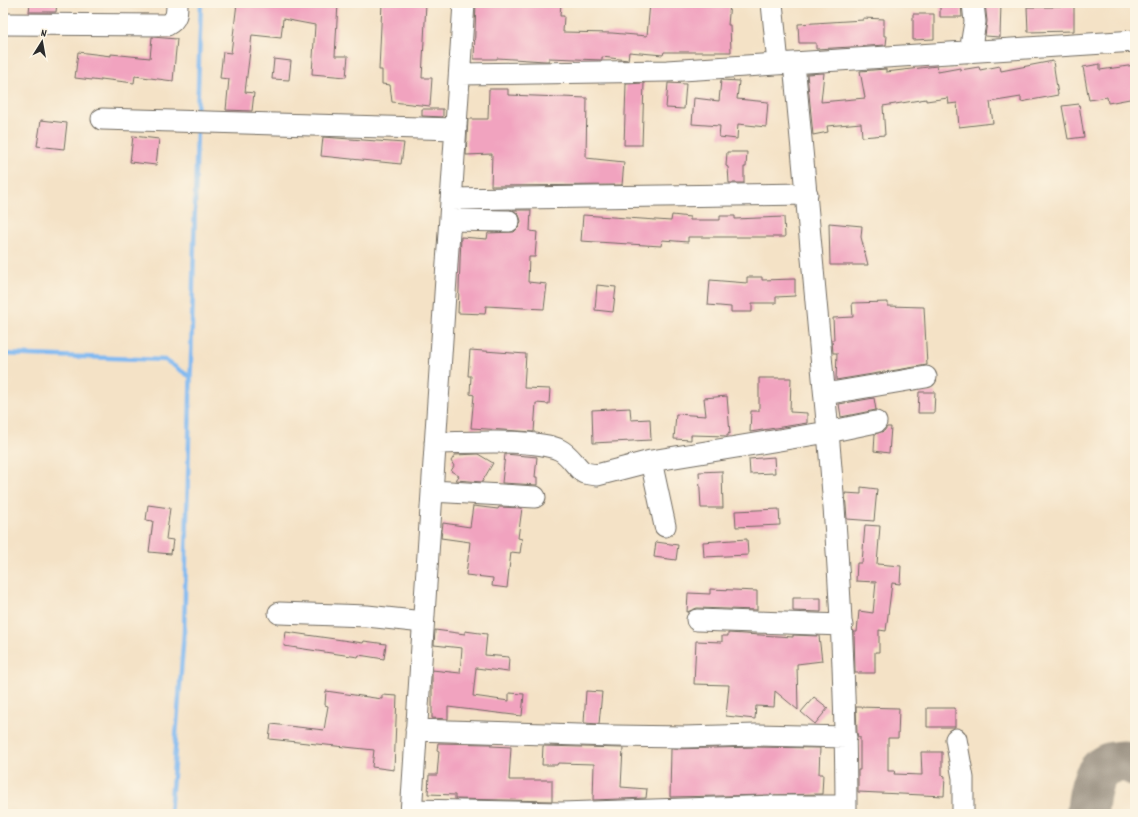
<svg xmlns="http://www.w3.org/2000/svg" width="1138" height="817" viewBox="0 0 1138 817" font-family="Dekko,sans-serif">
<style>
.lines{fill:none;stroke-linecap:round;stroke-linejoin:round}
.stream{stroke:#80b9f1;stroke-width:4.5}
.taxiway{stroke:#908678;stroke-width:42}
.building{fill:#f1a3bf}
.minor-casing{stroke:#716b61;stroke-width:23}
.minor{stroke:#fff;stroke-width:21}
</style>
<rect width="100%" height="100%" fill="#fcf5e5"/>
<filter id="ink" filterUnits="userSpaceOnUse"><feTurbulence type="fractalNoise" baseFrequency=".025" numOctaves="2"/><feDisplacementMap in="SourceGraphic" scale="8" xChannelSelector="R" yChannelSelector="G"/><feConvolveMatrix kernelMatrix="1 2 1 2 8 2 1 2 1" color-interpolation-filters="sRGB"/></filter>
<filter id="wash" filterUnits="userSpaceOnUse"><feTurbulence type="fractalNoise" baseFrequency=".012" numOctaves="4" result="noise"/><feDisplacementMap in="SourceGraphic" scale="16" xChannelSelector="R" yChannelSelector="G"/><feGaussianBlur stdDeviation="0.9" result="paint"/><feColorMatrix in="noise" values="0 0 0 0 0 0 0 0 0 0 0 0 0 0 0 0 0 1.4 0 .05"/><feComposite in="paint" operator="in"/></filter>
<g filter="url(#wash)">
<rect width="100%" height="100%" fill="#f4e2c6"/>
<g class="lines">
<path class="stream" d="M 197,117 L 201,3
M 3,354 L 165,360 L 189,376
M 170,814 L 184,633 L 197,127"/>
<path class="taxiway" d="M 1087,814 C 1089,794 1091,764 1117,762 C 1123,761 1130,761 1135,765"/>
</g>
<g id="blocks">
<path class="building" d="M 30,3 L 57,3 L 56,12 L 29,12 Z
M 237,3 L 270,3 L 292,6 L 293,3 L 338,3 L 335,56 L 348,56 L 346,77 L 312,74 L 315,25 L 283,19 L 281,38 L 252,35 L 245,92 L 254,93 L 252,111 L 226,110 L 229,79 L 220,78 L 223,52 L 231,53 Z
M 382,3 L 426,3 L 422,78 L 432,78 L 430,106 L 392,102 L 390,85 L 382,84 L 382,70 L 379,70 Z
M 476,3 L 561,3 L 560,16 L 564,16 L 563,32 L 612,33 L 647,36 L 650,3 L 730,3 L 728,25 L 730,25 L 731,52 L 664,52 L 663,55 L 629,52 L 628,60 L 602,57 L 602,60 L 549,58 L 549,61 L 545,61 L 497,58 L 497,59 L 474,59 Z
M 940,3 L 961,3 L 962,17 L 940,17 Z
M 985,3 L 1001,3 L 1000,37 L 985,36 L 987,21 Z
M 1053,6 L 1074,6 L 1074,31 L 1028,32 L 1027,7 L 1053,7 Z
M 913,14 L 934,14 L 934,39 L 913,40 Z
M 863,18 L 884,19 L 884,36 L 887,36 L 886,45 L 816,49 L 816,43 L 799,43 L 798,24 L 863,20 Z
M 152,37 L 177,39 L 173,81 L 135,76 L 134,83 L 101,79 L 101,81 L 75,78 L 78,52 L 111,56 L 111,54 L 150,58 Z
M 274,59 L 291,61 L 289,80 L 272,79 Z
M 1053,61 L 1058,95 L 1021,102 L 1021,97 L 990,102 L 993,123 L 959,127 L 957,103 L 949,104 L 948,98 L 926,101 L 926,99 L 883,106 L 885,135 L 862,137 L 861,123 L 827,126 L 828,132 L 813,135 L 807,74 L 824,73 L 821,102 L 865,98 L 860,71 L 886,69 L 886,72 L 937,66 L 938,72 L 960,68 L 960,70 L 979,67 L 980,70 L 1000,66 L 1001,71 Z
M 1100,64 L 1100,70 L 1135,65 L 1135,98 L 1108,103 L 1107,97 L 1089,100 L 1083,67 Z
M 721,80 L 739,81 L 737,99 L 768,102 L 766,127 L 738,124 L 737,139 L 719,137 L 720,126 L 692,124 L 694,98 L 719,101 Z
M 644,83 L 642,145 L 624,145 L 626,84 Z
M 668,83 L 686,84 L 684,109 L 666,108 Z
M 489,89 L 508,89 L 508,95 L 587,98 L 586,158 L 624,162 L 622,185 L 491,186 L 492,154 L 466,155 L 468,119 L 488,119 Z
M 1079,104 L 1084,137 L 1068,139 L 1062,106 Z
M 422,109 L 443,109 L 443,117 L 422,116 Z
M 41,120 L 67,123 L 64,149 L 37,146 Z
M 133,136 L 159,139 L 156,165 L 130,162 Z
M 323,137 L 404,143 L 401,164 L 321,156 Z
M 727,152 L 747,152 L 746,167 L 744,167 L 744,183 L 729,183 L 728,167 L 726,166 Z
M 513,210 L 531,210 L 530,231 L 537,232 L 535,257 L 529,257 L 528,282 L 547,284 L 544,309 L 486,306 L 485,314 L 458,313 L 461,237 L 487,239 L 488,233 L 514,232 L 519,227 L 521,221 L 519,215 Z
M 583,215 L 671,221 L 672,215 L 690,217 L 690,220 L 720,220 L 720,216 L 735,216 L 735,219 L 784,217 L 785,237 L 688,237 L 688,242 L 662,240 L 661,246 L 581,241 Z
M 829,223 L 862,226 L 861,237 L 868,265 L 830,265 Z
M 747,277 L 762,277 L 762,280 L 795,279 L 795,296 L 776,297 L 776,303 L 752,303 L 752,312 L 731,312 L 731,307 L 708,305 L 710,280 L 747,283 Z
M 597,285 L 616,287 L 613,312 L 595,310 Z
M 888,302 L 888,306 L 924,307 L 927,365 L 836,380 L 837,353 L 833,353 L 832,340 L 834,340 L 833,318 L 853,317 L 852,303 Z
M 470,350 L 526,354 L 524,388 L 550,389 L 549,404 L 536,403 L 534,432 L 471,428 L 474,395 L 470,394 L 471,376 L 468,376 Z
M 759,378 L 791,378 L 790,412 L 807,413 L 807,423 L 750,432 L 751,411 L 759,411 Z
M 919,392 L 935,392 L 934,413 L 918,413 Z
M 727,396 L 730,434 L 728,433 L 728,436 L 691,435 L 691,440 L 674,439 L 676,414 L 706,416 L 704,398 Z
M 874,398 L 876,410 L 841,417 L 839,404 Z
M 630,408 L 631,420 L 650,419 L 651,440 L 593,443 L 592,410 Z
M 887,427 L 891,427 L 889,453 L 874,451 L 875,434 L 884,431 Z
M 478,454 L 493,463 L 482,482 L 456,480 L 459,476 L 451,471 L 454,466 L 451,461 L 455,455 Z
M 505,454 L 537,457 L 535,477 L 537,477 L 537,485 L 502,483 Z
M 774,457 L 775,473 L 750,474 L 749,459 Z
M 722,471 L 723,508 L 701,508 L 699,472 Z
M 861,487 L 877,489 L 874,521 L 847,519 L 845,493 L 861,494 Z
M 148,505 L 170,508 L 166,539 L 173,540 L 171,554 L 149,552 L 153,521 L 146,520 Z
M 473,506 L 498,509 L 499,507 L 522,508 L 518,538 L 522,539 L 520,553 L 511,552 L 507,588 L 492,586 L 493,578 L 466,575 L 470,542 L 441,538 L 443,523 L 470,527 Z
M 779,509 L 780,525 L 736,527 L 735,511 Z
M 865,525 L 880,526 L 877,564 L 901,566 L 900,584 L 892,583 L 886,631 L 879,630 L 879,652 L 875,652 L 875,673 L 855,673 L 854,632 L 857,632 L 859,611 L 873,613 L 876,582 L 856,581 L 857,563 L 862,563 Z
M 747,539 L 748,555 L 704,557 L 703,542 Z
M 656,542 L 678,545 L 676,560 L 654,557 Z
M 710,589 L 757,591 L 757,610 L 697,608 L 687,612 L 688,593 L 710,594 Z
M 793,598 L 821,598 L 821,612 L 793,611 Z
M 435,630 L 465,634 L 465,631 L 487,634 L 485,655 L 509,657 L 508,672 L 476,668 L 473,696 L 509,701 L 509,693 L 524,694 L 522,716 L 448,707 L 448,719 L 432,718 L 432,670 L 460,673 L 462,648 L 434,645 Z
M 286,632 L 363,643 L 364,641 L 386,644 L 384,659 L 359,655 L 358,657 L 284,646 Z
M 728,633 L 793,637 L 793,635 L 819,636 L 822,661 L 797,664 L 798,710 L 775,691 L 774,707 L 756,706 L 755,719 L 726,716 L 729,685 L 694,684 L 696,641 L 722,642 L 722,636 L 728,636 Z
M 326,691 L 382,699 L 382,695 L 397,696 L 394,770 L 372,767 L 374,750 L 269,739 L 271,724 L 324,730 L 328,706 L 325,705 Z
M 586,691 L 602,692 L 599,724 L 584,723 Z
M 814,697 L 828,708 L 815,724 L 801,712 Z
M 856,707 L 899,708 L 898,738 L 888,738 L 888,771 L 895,771 L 894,774 L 922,775 L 921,752 L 942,752 L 942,775 L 945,776 L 944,796 L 858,792 L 858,770 L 860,770 L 860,737 L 858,737 L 857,733 Z
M 927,708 L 955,708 L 955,727 L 927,727 Z
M 438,743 L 491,744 L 491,746 L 511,747 L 509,780 L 552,780 L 552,801 L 455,799 L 455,795 L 428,794 L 429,775 L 437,775 L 439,751 L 437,750 Z
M 543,746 L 623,748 L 621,787 L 647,789 L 646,798 L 593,800 L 594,764 L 558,763 L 557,765 L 542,765 Z
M 756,747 L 820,748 L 819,774 L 823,774 L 822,794 L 670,797 L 671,749 Z"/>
</g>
</g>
<g filter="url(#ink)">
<use href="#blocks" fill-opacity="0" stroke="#716b61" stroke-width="1"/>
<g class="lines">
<defs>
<path id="minor" d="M 772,3 L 778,64
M 3,24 L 167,25 C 177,20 177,13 177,3
M 970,52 L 975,22 L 973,3
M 460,74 L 667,71 L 1135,41
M 102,119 L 456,129
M 451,199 L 807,194
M 450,220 L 509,221
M 825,394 L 926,377
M 435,443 C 464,443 535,438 560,450 C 570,455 575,466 584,473 L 597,475 L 651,461 L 828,432 L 794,63
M 651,461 L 665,526
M 432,491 L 535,497
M 279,613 L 367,616 L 423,622
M 697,620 L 842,625
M 416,730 L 613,736 L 685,737 L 756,735 L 846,737
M 956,739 L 963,778 L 963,814
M 412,810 L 561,813 L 775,806 L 846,806
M 411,814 L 464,3
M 846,814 C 846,686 839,559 828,432 L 876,422"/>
</defs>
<use href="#minor" class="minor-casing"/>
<use href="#minor" class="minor"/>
</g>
</g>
<rect width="1138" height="817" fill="none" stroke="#fcf5e5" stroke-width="16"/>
<g transform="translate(42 42) rotate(11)" stroke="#fcf5e5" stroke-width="3" paint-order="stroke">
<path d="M0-3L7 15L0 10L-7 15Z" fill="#2b2b2b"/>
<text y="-6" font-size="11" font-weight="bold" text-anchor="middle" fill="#2b2b2b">N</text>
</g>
</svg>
